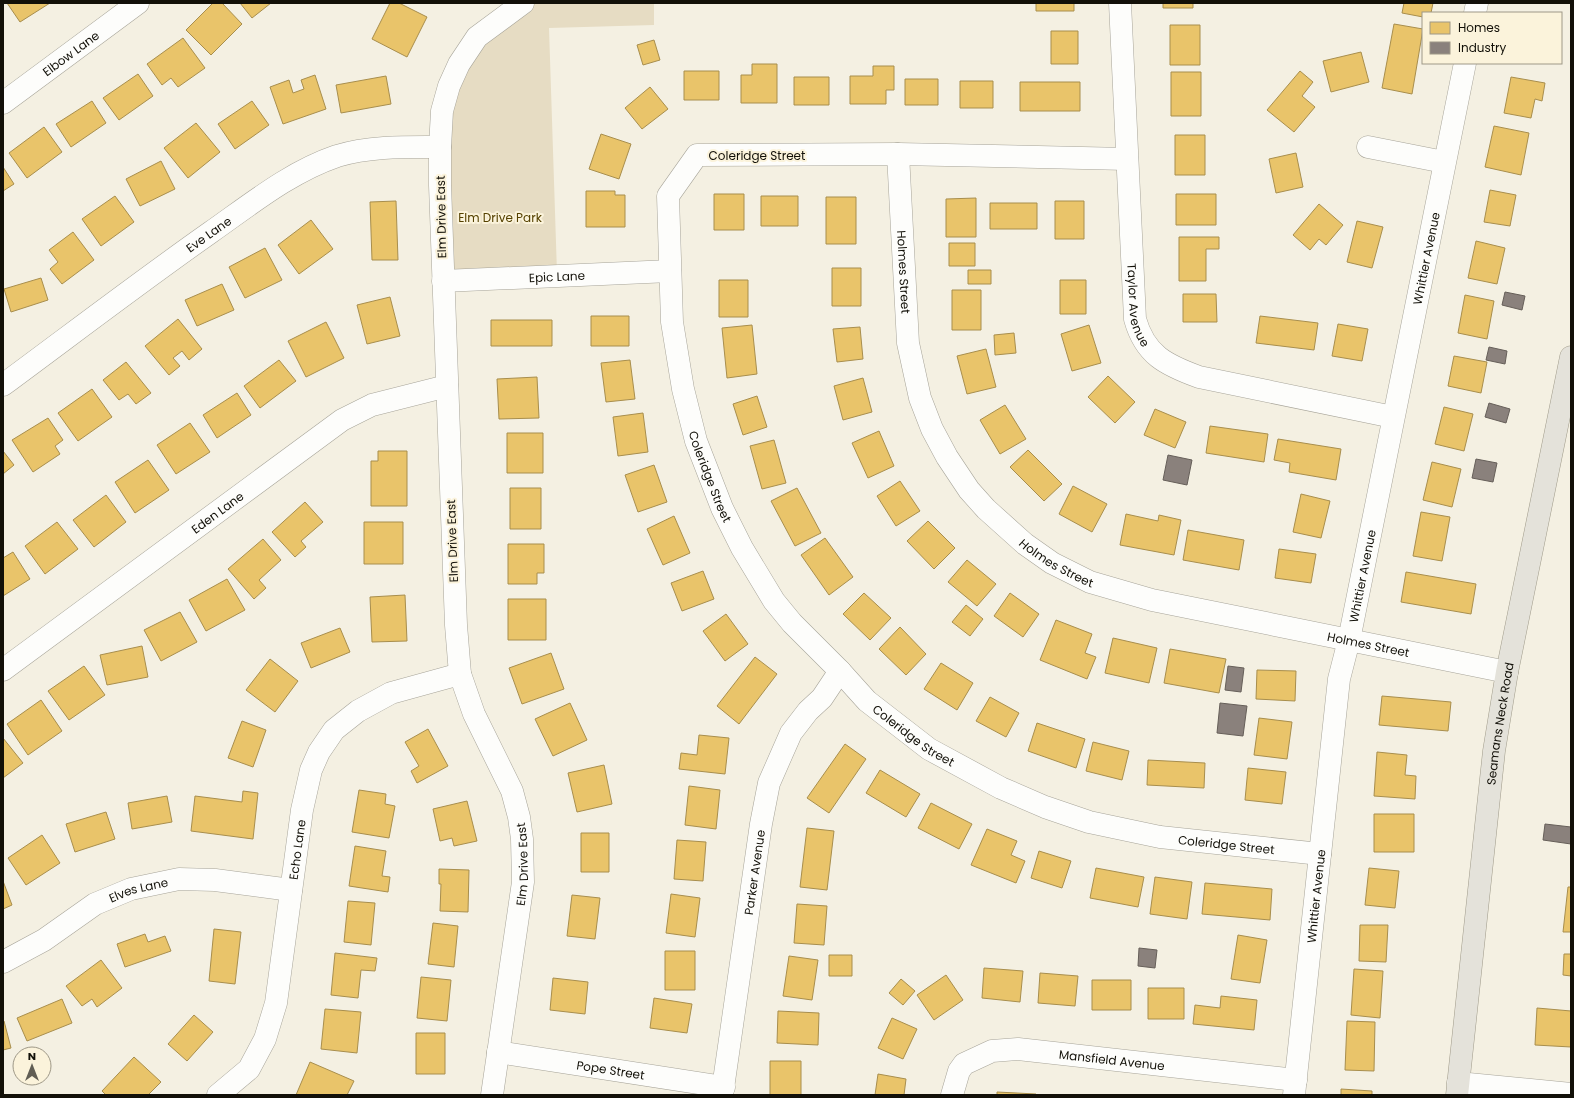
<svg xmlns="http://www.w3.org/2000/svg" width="1574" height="1098" viewBox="0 0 1574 1098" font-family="Poppins,sans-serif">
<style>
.green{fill:#e6dcc3}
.homes{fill:#e9c46a;stroke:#a88e4d}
.industry{fill:#8a817c;stroke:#665f59}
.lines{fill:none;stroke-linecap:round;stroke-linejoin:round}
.minor-casing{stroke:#a7a499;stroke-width:23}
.major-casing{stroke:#9f9a89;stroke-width:23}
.minor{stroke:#fdfdfb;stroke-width:22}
.major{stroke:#e4e2da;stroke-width:22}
.labels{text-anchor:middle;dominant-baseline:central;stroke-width:4;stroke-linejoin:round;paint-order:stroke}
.street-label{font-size:12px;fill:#121008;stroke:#fbf3db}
.park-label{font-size:12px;fill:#554100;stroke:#fbf3db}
</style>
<rect width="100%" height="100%" fill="#f4f0e2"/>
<path class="green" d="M 531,3 L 654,3 L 654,25 L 549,28 L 557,273 L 446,277 L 445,112 L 480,40 Z"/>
<path class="homes" d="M 7,3 L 50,3 L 20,22 Z
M 213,3 L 222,3 L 242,24 L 211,55 L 186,30 Z
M 240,3 L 271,3 L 252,18 Z
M 390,3 L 399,3 L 427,17 L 407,57 L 372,39 Z
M 1036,3 L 1074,3 L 1074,11 L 1036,11 Z
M 1163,3 L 1193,3 L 1193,8 L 1163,8 Z
M 1404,3 L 1433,3 L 1431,13 L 1423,13 L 1423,17 L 1402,13 Z
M 1394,24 L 1423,29 L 1412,94 L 1382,88 Z
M 1170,25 L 1200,25 L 1200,65 L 1170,65 Z
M 1051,31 L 1078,31 L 1078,64 L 1051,64 Z
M 183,38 L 205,68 L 178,87 L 171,78 L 162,85 L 147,64 Z
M 654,40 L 660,60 L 643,65 L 637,45 Z
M 1361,52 L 1369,82 L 1331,92 L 1323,61 Z
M 752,64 L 777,64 L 777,103 L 741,103 L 741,75 L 752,75 Z
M 873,66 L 894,66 L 894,90 L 886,90 L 886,104 L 850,104 L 850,76 L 873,76 Z
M 684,71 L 719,71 L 719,100 L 684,100 Z
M 1300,71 L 1313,82 L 1302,96 L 1315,107 L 1294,132 L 1267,110 Z
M 1171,72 L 1201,72 L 1201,116 L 1171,116 Z
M 138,74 L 153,96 L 119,120 L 103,98 Z
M 315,75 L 326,109 L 283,124 L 270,87 L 289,80 L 293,93 L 304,89 L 301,80 Z
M 386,76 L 391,104 L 341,113 L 336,85 Z
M 794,77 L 829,77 L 829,105 L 794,105 Z
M 1511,77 L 1545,83 L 1542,101 L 1535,99 L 1531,118 L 1504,113 Z
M 905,79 L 938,79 L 938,105 L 905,105 Z
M 960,81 L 993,81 L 993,108 L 960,108 Z
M 1020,82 L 1080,82 L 1080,111 L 1020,111 Z
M 650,87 L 668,109 L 642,129 L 625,108 Z
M 92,101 L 106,123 L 71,147 L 56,124 Z
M 252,101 L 269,125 L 235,149 L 218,124 Z
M 196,123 L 220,152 L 188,178 L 164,148 Z
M 1494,126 L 1529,133 L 1521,175 L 1485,167 Z
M 44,127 L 62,152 L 27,178 L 9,153 Z
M 601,134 L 631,144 L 619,179 L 589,169 Z
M 1175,135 L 1205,135 L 1205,175 L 1175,175 Z
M 1296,153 L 1303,187 L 1276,193 L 1269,159 Z
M 161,161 L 175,189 L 140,206 L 126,179 Z
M 3,167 L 14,184 L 3,191 Z
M 1490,190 L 1516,195 L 1510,226 L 1484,222 Z
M 586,191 L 615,191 L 615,195 L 625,195 L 625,227 L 586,227 Z
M 714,194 L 744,194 L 744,230 L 714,230 Z
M 1176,194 L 1216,194 L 1216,225 L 1176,225 Z
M 115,196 L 134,222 L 101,246 L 82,219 Z
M 761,196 L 798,196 L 798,226 L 761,226 Z
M 826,197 L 856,197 L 856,244 L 826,244 Z
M 976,198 L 976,237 L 946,237 L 946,199 Z
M 396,201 L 398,260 L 372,260 L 370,202 Z
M 1055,201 L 1084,201 L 1084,239 L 1055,239 Z
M 990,203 L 1037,203 L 1037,229 L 990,229 Z
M 1319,204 L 1343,225 L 1326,245 L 1319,239 L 1310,250 L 1293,235 Z
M 311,220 L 333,249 L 299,274 L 278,245 Z
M 1357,221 L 1383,227 L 1372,268 L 1347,262 Z
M 73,232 L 94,260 L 62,284 L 50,269 L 58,262 L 49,250 Z
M 1179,237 L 1219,237 L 1219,249 L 1206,249 L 1206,281 L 1179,281 Z
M 1476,241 L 1505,248 L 1497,284 L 1468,278 Z
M 949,243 L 975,243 L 975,266 L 949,266 Z
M 265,248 L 282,280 L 245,298 L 229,267 Z
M 832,268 L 861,268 L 861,306 L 832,306 Z
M 968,270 L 991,270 L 991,284 L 968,284 Z
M 41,278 L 48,300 L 11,312 L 4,289 Z
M 719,280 L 748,280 L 748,317 L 719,317 Z
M 1060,280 L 1086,280 L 1086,314 L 1060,314 Z
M 222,284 L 234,310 L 197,326 L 185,300 Z
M 952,290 L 981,290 L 981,330 L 952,330 Z
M 1183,294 L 1216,294 L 1217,322 L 1183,322 Z
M 1465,295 L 1494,301 L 1487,339 L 1458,333 Z
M 390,297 L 400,336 L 367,344 L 357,305 Z
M 591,316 L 629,316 L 629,346 L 591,346 Z
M 1260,316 L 1318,323 L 1314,350 L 1256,343 Z
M 178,319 L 202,349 L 189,360 L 182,351 L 173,358 L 180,366 L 169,375 L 145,346 Z
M 491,320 L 552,320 L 552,346 L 491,346 Z
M 326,322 L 344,358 L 306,377 L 288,341 Z
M 1338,324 L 1368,329 L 1362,361 L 1332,356 Z
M 752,325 L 757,374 L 727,378 L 722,328 Z
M 1089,325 L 1101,363 L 1072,371 L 1061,334 Z
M 860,327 L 863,359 L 837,362 L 833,329 Z
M 1014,333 L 1016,353 L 995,355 L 994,335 Z
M 986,349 L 996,387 L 967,394 L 957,356 Z
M 1454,356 L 1487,362 L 1481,393 L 1448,386 Z
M 279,360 L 296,381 L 260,408 L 244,386 Z
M 630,360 L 635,399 L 606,402 L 601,363 Z
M 126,362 L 151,393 L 136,404 L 128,394 L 119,400 L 103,380 Z
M 1108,376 L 1135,402 L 1115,423 L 1088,397 Z
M 537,377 L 539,418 L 499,419 L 497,379 Z
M 863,378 L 872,412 L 843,420 L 834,386 Z
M 92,389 L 112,417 L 78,441 L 58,413 Z
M 237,393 L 251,415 L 217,438 L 203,415 Z
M 757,396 L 767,427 L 743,435 L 733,404 Z
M 1005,405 L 1026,439 L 1000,454 L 980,420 Z
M 1444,407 L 1473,414 L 1464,451 L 1435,444 Z
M 1155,409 L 1186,422 L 1175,448 L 1144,435 Z
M 643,413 L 648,452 L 618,456 L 613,417 Z
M 48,418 L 63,440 L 55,446 L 60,454 L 33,472 L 12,440 Z
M 190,423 L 210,452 L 176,474 L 157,445 Z
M 1210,426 L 1268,434 L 1264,462 L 1206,453 Z
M 879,431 L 894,466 L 868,478 L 852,443 Z
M 507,433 L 543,433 L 543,473 L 507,473 Z
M 1278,439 L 1341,449 L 1336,480 L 1289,472 L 1290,463 L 1274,460 Z
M 774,440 L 786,483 L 762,489 L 750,446 Z
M 1028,450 L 1062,484 L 1044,501 L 1010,467 Z
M 3,451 L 14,465 L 3,474 Z
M 378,451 L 407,451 L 407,506 L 371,506 L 371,461 L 378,461 Z
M 148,460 L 169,490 L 135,513 L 115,482 Z
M 1432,462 L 1461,469 L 1452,507 L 1423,500 Z
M 654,465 L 667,502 L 638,512 L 625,475 Z
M 900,481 L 920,511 L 896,526 L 877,496 Z
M 1073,486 L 1107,504 L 1092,532 L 1059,514 Z
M 510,488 L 541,488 L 541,529 L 510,529 Z
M 797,488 L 821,533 L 795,546 L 771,501 Z
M 1301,494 L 1330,501 L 1321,538 L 1293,532 Z
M 106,495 L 126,522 L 94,547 L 73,520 Z
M 305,502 L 323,522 L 301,541 L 306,547 L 295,557 L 272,532 Z
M 1421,512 L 1450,517 L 1442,561 L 1413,556 Z
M 1126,514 L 1158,521 L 1159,515 L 1181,520 L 1174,555 L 1120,545 Z
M 674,516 L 690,553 L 663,565 L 647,529 Z
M 928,521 L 955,548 L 934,569 L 907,541 Z
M 57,522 L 78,549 L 45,574 L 25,546 Z
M 364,522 L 403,522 L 403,564 L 364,564 Z
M 1188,530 L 1244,540 L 1239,570 L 1183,560 Z
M 825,538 L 853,577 L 829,595 L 801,555 Z
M 263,539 L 281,560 L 259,580 L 266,588 L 254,599 L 228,569 Z
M 508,544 L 544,544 L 544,573 L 537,573 L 537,584 L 508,584 Z
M 1279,549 L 1316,554 L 1311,583 L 1275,578 Z
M 13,552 L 30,579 L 3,596 L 3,558 Z
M 967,560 L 996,584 L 977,606 L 948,582 Z
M 703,571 L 714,599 L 682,611 L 671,583 Z
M 1406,572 L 1476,584 L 1471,614 L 1401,602 Z
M 227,579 L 245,610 L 206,631 L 189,600 Z
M 864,593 L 891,618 L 870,640 L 843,614 Z
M 1010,593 L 1039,614 L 1023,637 L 994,616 Z
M 405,595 L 407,641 L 372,642 L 370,597 Z
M 508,599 L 546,599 L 546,640 L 508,640 Z
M 966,605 L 983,619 L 970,636 L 952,622 Z
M 180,612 L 197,642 L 161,661 L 144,630 Z
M 726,614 L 748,644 L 725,661 L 703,631 Z
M 1056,620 L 1092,634 L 1085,653 L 1096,657 L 1087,679 L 1040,660 Z
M 900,627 L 926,654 L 906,675 L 879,649 Z
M 340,628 L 350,652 L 311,668 L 301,643 Z
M 1113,638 L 1157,648 L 1149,683 L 1105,673 Z
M 142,646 L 148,677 L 107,685 L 100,655 Z
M 1170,649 L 1226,659 L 1219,693 L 1164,683 Z
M 551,653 L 564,689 L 522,704 L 509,668 Z
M 755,657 L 777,674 L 739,724 L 717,706 Z
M 270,659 L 298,681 L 275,712 L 246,690 Z
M 941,663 L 973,683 L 957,710 L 924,689 Z
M 84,666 L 105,695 L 69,720 L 48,691 Z
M 1257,670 L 1296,671 L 1295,701 L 1256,699 Z
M 1382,696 L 1451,702 L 1448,731 L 1379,725 Z
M 990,697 L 1019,713 L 1006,737 L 976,721 Z
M 41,700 L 62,731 L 28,755 L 7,724 Z
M 570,703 L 587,740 L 553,756 L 535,719 Z
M 1259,718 L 1292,722 L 1287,759 L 1254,755 Z
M 242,721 L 266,730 L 253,767 L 228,758 Z
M 1037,723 L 1085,739 L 1076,768 L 1028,751 Z
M 428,729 L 448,766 L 417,783 L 411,771 L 419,766 L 405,742 Z
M 699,735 L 729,738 L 725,774 L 679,769 L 681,753 L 697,755 Z
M 3,738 L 23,763 L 3,778 Z
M 1093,742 L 1129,751 L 1122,780 L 1086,771 Z
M 845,744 L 866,759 L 829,813 L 807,798 Z
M 1377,752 L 1407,755 L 1405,775 L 1416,776 L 1415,799 L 1374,796 Z
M 1148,760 L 1205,763 L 1204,788 L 1147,785 Z
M 604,765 L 612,804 L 577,812 L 568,773 Z
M 1248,768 L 1286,772 L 1282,804 L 1245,800 Z
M 880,770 L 920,794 L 906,817 L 866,793 Z
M 689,786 L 720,790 L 716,829 L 685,825 Z
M 359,790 L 386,794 L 385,804 L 395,806 L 389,838 L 352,832 Z
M 243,791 L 258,793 L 253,839 L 191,831 L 195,796 L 242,802 Z
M 167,796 L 172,822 L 132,829 L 128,803 Z
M 467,801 L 477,841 L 454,846 L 452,838 L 440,841 L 433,809 Z
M 931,803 L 972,824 L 959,849 L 918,828 Z
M 106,812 L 115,839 L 75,852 L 66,824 Z
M 1374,814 L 1414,814 L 1414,852 L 1374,852 Z
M 807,828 L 834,831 L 827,890 L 800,887 Z
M 987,829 L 1017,841 L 1011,855 L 1025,861 L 1016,883 L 971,865 Z
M 581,833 L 609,833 L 609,872 L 581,872 Z
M 42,835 L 60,863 L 26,885 L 8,858 Z
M 677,840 L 706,842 L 703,881 L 674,879 Z
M 355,846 L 386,851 L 382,876 L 390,877 L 388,892 L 349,886 Z
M 1039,851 L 1071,861 L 1062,888 L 1031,878 Z
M 1096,868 L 1144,877 L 1138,907 L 1090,898 Z
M 1369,868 L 1399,871 L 1395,908 L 1365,905 Z
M 439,869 L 469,870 L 468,912 L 440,911 L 441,884 L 439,884 Z
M 1155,877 L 1192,882 L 1187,919 L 1150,914 Z
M 3,881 L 12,905 L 3,909 Z
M 1205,883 L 1272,889 L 1270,920 L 1202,914 Z
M 1568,887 L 1571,887 L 1571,932 L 1563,932 Z
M 671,894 L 700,898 L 695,937 L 666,933 Z
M 572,895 L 600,898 L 595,939 L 567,936 Z
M 348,901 L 375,903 L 371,945 L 344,942 Z
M 797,904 L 827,906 L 824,945 L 794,943 Z
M 433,923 L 458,926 L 454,967 L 428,964 Z
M 1360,925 L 1388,925 L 1386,962 L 1359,961 Z
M 214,929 L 241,932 L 235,984 L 209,981 Z
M 145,934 L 148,942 L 165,936 L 171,951 L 125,967 L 117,944 Z
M 1238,935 L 1267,940 L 1260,983 L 1231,979 Z
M 665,951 L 695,951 L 695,990 L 665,990 Z
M 335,953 L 377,958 L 375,971 L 361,970 L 358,998 L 331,995 Z
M 1564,954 L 1571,954 L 1571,976 L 1563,975 Z
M 829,955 L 852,955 L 852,976 L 829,976 Z
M 789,956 L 818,960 L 812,1000 L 783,996 Z
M 101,960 L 122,988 L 97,1007 L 92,999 L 82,1006 L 66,986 Z
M 984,968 L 1023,971 L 1020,1002 L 982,998 Z
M 1354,969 L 1383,971 L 1380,1018 L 1351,1015 Z
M 1040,973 L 1078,976 L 1075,1006 L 1038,1003 Z
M 946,975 L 963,1000 L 934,1020 L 917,995 Z
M 421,977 L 451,980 L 447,1021 L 417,1018 Z
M 553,978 L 588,982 L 585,1014 L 550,1010 Z
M 901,979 L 915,991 L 903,1005 L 889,993 Z
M 1092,980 L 1131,980 L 1131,1010 L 1092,1010 Z
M 1148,988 L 1184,988 L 1184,1019 L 1148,1019 Z
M 1221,996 L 1257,1000 L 1254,1030 L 1193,1024 L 1195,1005 L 1220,1008 Z
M 654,998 L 692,1004 L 687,1033 L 650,1028 Z
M 62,999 L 72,1023 L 27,1041 L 17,1018 Z
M 1537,1008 L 1571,1011 L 1571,1047 L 1535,1045 Z
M 325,1009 L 361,1012 L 357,1053 L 321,1049 Z
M 778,1011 L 819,1013 L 818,1045 L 777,1043 Z
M 194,1015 L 213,1032 L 187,1061 L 168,1044 Z
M 892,1018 L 917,1029 L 903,1059 L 878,1048 Z
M 3,1021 L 4,1021 L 11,1048 L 3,1050 Z
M 1347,1021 L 1375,1022 L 1374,1071 L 1345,1070 Z
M 416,1033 L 445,1033 L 445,1074 L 416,1074 Z
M 134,1057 L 161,1082 L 148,1095 L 106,1095 L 102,1091 Z
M 770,1061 L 801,1061 L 801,1095 L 770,1095 Z
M 310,1062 L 354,1081 L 347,1095 L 296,1095 Z
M 878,1074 L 906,1079 L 904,1095 L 875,1095 Z
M 1341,1089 L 1372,1091 L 1372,1095 L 1341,1095 Z
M 997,1092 L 1036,1094 L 1036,1095 L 997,1095 Z"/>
<path class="industry" d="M 1505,292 L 1525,296 L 1522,310 L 1502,305 Z
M 1489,347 L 1507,351 L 1505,364 L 1486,360 Z
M 1489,403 L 1510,409 L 1506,423 L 1485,417 Z
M 1168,455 L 1192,460 L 1187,485 L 1163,480 Z
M 1476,459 L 1497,463 L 1493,482 L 1472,478 Z
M 1228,666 L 1244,668 L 1241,692 L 1225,690 Z
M 1220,703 L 1247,706 L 1243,736 L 1217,733 Z
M 1545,824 L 1571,827 L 1571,844 L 1543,840 Z
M 1139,948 L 1157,950 L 1155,968 L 1138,966 Z"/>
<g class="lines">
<defs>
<g id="minor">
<path id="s1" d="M 1120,3 L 1135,319 C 1145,355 1166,365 1199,377 L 1393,417"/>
<path d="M 1475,13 L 1477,3"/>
<path id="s2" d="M 3,103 L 138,3"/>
<path d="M 1368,147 L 1444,162"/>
<path id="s3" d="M 898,154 L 908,343 L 920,398 L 932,429 L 947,457 L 969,490 L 986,509 L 1025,544 L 1052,563 L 1090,582 L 1152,600 L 1507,672"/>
<path id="s4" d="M 1127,159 L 898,154 L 697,155 L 668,196 L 672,322 L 683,389 L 696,441 L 722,508 L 742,548 L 774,601 L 792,623 L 840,671 L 867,701 L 929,749 L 1001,788 L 1045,807 L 1089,822 L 1160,837 L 1320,854"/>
<path id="s5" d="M 443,281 L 670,271"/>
<path id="s6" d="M 3,385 C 72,334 140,282 211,232 C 251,204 290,172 337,156 C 370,146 406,147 440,147"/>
<path id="s7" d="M 3,670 L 342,420 L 372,405 L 447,386"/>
<path id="s8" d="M 3,962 L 44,940 L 95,904 L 131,889 L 179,879 L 215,880 L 291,890"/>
<path id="s9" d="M 498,1052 L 724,1087"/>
<path d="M 1458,1083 L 1571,1094"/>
<path id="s10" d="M 218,1095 L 249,1069 L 265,1039 L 276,1003 L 302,810 L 311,770 L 319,752 L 334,730 L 358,711 L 391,693 L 460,674"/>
<path id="s11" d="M 492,1095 L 523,882 L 522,839 L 519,817 L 512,791 L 474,714 L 460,674 L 456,625 L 440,185 L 440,147 L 442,111 L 449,86 L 459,64 L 477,37 L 523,3"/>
<path id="s12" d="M 722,1095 L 761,824 L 769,783 L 791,733 L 808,711 L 822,698 L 840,671"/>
<path id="s13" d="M 952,1095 L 959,1071 L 964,1064 L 992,1051 L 1018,1049 L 1296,1080"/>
<path id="s14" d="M 1294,1095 L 1339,679 L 1349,640 L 1465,63"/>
</g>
<g id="major">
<path id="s15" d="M 1457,1095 L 1494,751 L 1507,672 L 1571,357"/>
</g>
</defs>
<use href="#minor" class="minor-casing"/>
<use href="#major" class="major-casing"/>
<use href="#minor" class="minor"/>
<use href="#major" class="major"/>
</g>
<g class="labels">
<g class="street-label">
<text stroke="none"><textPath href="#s2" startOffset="84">Elbow Lane</textPath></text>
<text x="757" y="155">Coleridge Street</text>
<text transform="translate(441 217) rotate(-91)">Elm Drive East</text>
<text stroke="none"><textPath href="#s6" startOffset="255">Eve Lane</textPath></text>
<text stroke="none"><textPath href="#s14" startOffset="848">Whittier Avenue</textPath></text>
<text stroke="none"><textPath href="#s3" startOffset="118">Holmes Street</textPath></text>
<text stroke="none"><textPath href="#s5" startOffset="114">Epic Lane</textPath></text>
<text stroke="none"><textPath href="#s1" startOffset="303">Taylor Avenue</textPath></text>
<text stroke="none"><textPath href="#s4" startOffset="766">Coleridge Street</textPath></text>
<text stroke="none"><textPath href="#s7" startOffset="266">Eden Lane</textPath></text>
<text transform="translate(452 541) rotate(-92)">Elm Drive East</text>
<text stroke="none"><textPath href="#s3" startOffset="465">Holmes Street</textPath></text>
<text stroke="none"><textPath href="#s14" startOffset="524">Whittier Avenue</textPath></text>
<text stroke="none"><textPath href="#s3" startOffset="789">Holmes Street</textPath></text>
<text stroke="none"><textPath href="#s15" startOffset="374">Seamans Neck Road</textPath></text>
<text stroke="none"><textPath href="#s4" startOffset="1101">Coleridge Street</textPath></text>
<text stroke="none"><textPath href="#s4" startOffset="1437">Coleridge Street</textPath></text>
<text stroke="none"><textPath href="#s10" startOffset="267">Echo Lane</textPath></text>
<text stroke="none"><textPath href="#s11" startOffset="233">Elm Drive East</textPath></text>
<text stroke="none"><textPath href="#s12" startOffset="225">Parker Avenue</textPath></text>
<text stroke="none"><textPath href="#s8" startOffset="155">Elves Lane</textPath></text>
<text stroke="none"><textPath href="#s14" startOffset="200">Whittier Avenue</textPath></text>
<text stroke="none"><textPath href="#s13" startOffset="185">Mansfield Avenue</textPath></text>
<text stroke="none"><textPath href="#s9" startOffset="114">Pope Street</textPath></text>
</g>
<g class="park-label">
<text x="500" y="217">Elm Drive Park</text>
</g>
</g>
<rect width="1574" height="1098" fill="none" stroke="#121008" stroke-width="8"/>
<rect x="1422" y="12" width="140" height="52" fill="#fbf3db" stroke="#9e9887"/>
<rect x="1430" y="22" width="20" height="12" fill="#e9c46a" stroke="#9e9887"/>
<text x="1458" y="32" font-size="12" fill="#121008">Homes</text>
<rect x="1430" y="42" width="20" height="12" fill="#8a817c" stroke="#9e9887"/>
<text x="1458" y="52" font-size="12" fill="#121008">Industry</text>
<g transform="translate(32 1066)"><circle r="19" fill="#fbf3db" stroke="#9e9887"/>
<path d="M0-3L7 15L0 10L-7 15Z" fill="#615e54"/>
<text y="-6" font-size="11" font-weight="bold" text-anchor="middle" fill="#121008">N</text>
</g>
</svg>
